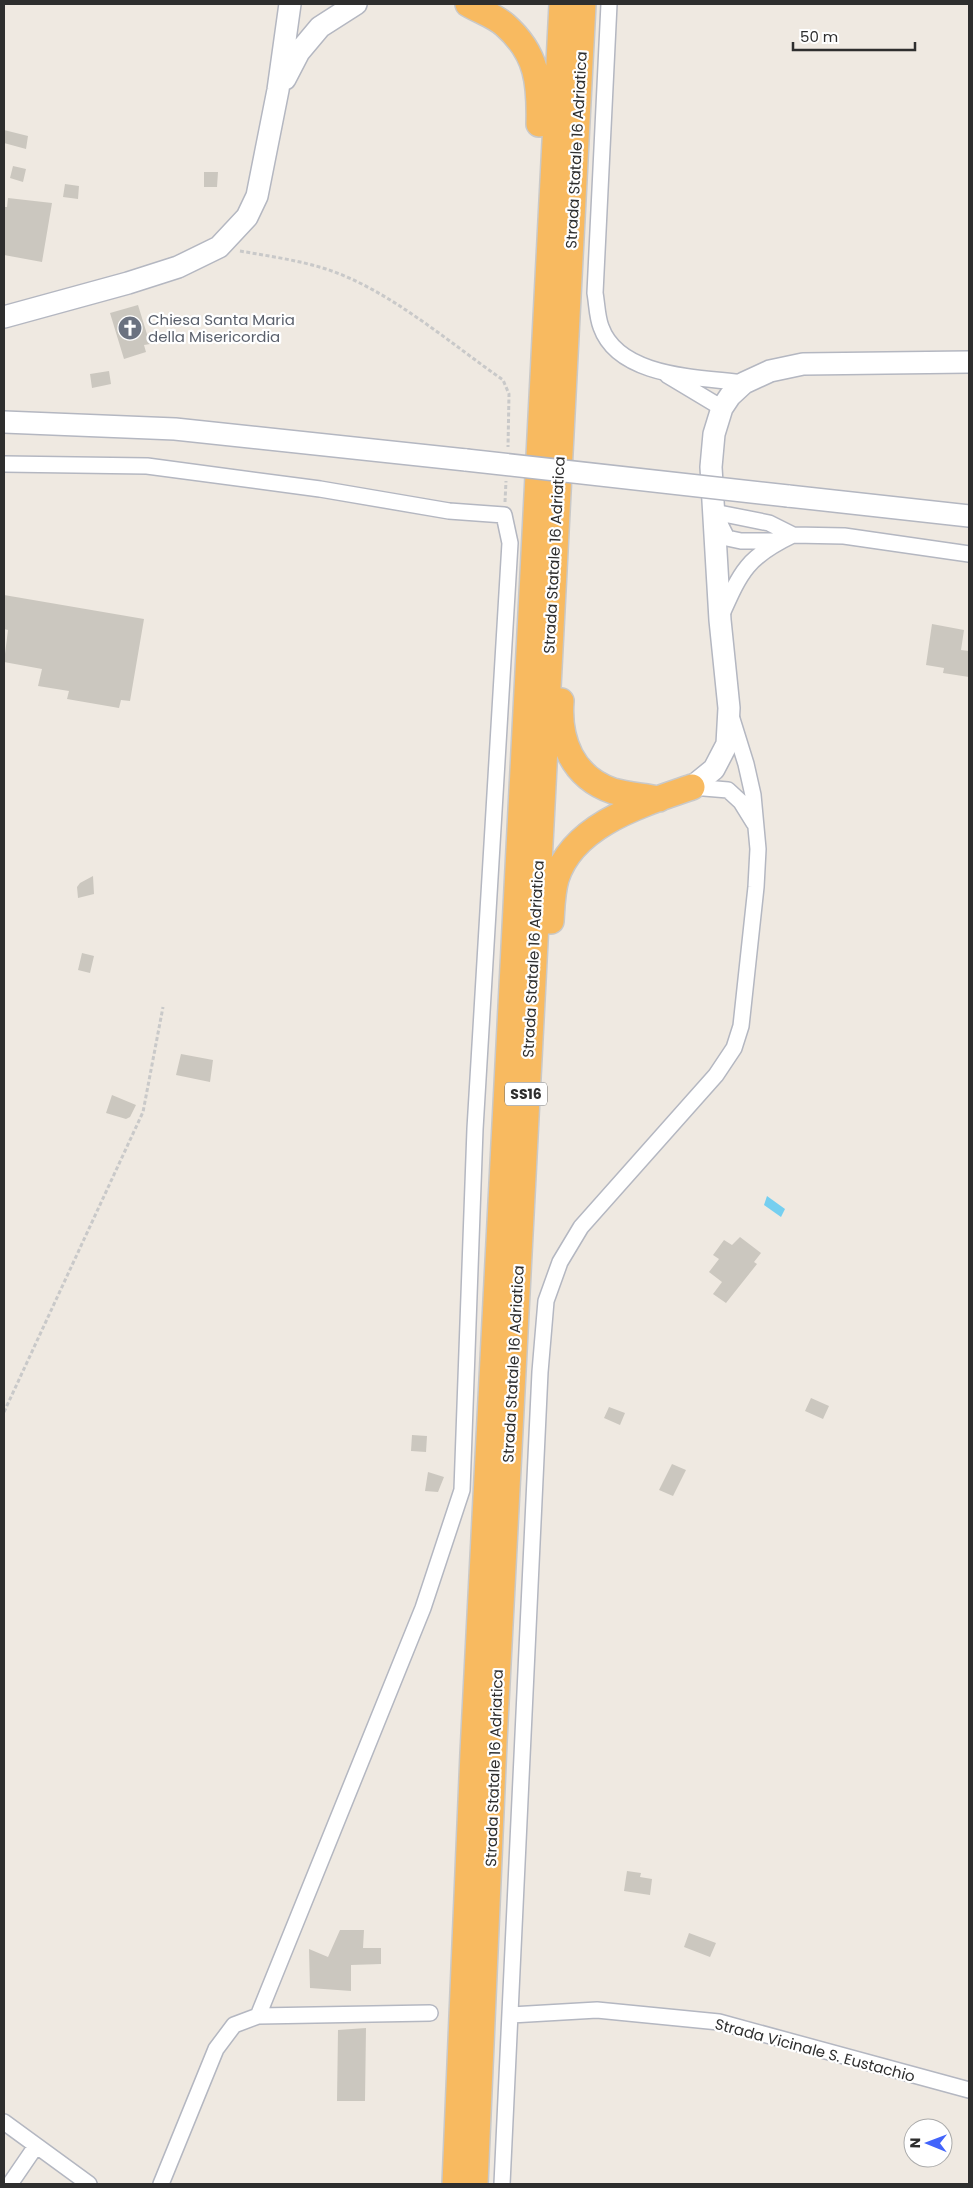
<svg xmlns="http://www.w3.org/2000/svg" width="973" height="2188" viewBox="0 0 973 2188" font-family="Poppins,sans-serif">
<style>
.water{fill:#75cff0}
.building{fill:#cbc7bf}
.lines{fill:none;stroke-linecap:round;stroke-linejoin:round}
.minor-casing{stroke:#b4b7c1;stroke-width:18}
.secondary-casing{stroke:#b4b7c1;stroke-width:24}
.trunk-casing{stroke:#c9c9c9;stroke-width:28}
.path{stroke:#c9c9c9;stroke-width:3;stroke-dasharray:4 2.5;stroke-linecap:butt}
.minor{stroke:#fff;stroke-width:15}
.secondary{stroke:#fff;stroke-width:21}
.trunk{stroke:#f8ba60;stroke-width:25}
.secondary-bridge-casing{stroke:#b4b7c1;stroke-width:24;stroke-linecap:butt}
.secondary-bridge{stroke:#fff;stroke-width:21}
.labels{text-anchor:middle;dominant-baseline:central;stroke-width:4.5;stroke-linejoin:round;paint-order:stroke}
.shield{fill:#fff;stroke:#6d6d6d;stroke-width:1}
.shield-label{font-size:14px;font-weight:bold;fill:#2e2e2e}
.street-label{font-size:15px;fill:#2e2e2e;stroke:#fff}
.worship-label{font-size:15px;fill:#5b616d;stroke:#fff;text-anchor:start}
</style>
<rect width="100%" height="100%" fill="#efe9e1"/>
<path class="water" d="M 767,1196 L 785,1209 L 781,1217 L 764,1205 Z"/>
<path class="building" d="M 4,130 L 28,136 L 26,149 L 4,143 Z
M 13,166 L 26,169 L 23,182 L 10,178 Z
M 204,172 L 218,172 L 217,187 L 204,187 Z
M 65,184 L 79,186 L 78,199 L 63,197 Z
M 8,198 L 52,203 L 42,262 L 4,255 L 4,207 L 7,207 Z
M 138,305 L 150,344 L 144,345 L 146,352 L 124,359 L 110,313 Z
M 109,371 L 111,384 L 92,388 L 90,374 Z
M 4,595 L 144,619 L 130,701 L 121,700 L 119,708 L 67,699 L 69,691 L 38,686 L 42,669 L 4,662 L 8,630 L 4,629 Z
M 932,624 L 964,630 L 961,650 L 969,651 L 969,677 L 943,673 L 944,668 L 926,665 Z
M 93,876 L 94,894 L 78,898 L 77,887 L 80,883 Z
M 82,953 L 94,956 L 90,973 L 78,970 Z
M 181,1054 L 213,1060 L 210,1082 L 176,1075 Z
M 112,1095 L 136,1105 L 130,1117 L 126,1119 L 106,1113 Z
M 740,1237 L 761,1253 L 754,1262 L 757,1264 L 726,1303 L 713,1294 L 722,1282 L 709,1272 L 719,1259 L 713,1255 L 724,1240 L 732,1245 Z
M 811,1398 L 829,1406 L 823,1419 L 805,1411 Z
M 609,1407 L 625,1413 L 620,1425 L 604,1418 Z
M 412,1435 L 427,1436 L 426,1452 L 411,1451 Z
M 672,1464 L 686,1470 L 673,1496 L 659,1490 Z
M 428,1472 L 444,1477 L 438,1492 L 425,1491 Z
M 627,1871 L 641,1873 L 640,1877 L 652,1879 L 650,1895 L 624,1891 Z
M 340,1930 L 364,1930 L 363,1948 L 381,1948 L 381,1964 L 351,1965 L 351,1991 L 310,1988 L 309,1949 L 328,1957 Z
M 689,1933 L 716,1943 L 710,1957 L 684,1947 Z
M 366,2028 L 365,2101 L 337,2101 L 338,2030 Z"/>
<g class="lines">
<defs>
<path id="minor" d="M 609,4 L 595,293 C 597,304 597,317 601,327 C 619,378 700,377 744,383
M 667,375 L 722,408
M 4,464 L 147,466 L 320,489 L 449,511 L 504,515 L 510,543 L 475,1129 L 462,1490 L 423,1608 L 258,2016
M 714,512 L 769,523 L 793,535 L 844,536 L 969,554
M 717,518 L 727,538 L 741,541 L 779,541
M 721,616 C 741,571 747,557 793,535
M 692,787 L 728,790 L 741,802 L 754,823
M 511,2015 L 597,2010 L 719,2022 L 969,2090
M 4,2122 L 89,2184
M 10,2184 L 36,2146
M 161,2184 L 216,2049 L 234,2025 L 258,2016 L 430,2013
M 502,2184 L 540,1372 L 546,1301 L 560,1262 L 581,1227 L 716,1075 L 734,1048 L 741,1026 L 756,887 L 758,849 L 753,795 L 746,764 L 732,719"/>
<path id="secondary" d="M 285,79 L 299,52 L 320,27 L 356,4
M 4,317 L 128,283 L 178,267 L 219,247 L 247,217 L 257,196 L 278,90 L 290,4
M 4,422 L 175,429 L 466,460
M 788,496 L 969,516
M 692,787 L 714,769 L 727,744 L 729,708 L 720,620 L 711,467 L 714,434 L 722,408 L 730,396 L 744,383 L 770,371 L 803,364 L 969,362"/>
<path id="trunk" d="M 468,4 C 480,11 495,16 505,25 C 538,54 540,84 539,124
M 561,701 C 558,740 572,777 613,791 C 627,795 644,796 659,799
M 551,921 C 552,907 552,893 556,879 C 573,824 643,804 692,787
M 455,2184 L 473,1753 L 562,4
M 475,2184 L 494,1742 L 583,4"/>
</defs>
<use href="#minor" class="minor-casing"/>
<use href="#secondary" class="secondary-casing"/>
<use href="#trunk" class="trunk-casing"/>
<path class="path" d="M 240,251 C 268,256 298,260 326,269 C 388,289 450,343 503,380 L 509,394 L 508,447
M 505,502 L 506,481
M 4,1412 L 143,1112 L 163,1007"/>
<use href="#minor" class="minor"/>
<use href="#secondary" class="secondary"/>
<use href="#trunk" class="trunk"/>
<defs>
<path id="secondary-bridge" d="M 466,460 L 788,496"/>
</defs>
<use href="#secondary-bridge" class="secondary-bridge-casing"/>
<use href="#secondary-bridge" class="secondary-bridge"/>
</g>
<defs>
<symbol id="church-disc" viewBox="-11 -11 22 22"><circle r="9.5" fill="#6b7280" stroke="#fff"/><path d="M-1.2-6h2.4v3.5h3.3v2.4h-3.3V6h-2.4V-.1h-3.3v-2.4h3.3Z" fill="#fff"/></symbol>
</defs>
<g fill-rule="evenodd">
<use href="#church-disc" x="116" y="314" width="28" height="28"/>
</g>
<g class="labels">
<rect class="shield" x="505" y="1082.5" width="42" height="23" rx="4"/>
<g class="shield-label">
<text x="526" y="1094">SS16</text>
</g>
<g class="street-label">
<text transform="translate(576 150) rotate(-87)">Strada Statale 16 Adriatica</text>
<text transform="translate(554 555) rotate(-87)">Strada Statale 16 Adriatica</text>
<text transform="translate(533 959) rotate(-87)">Strada Statale 16 Adriatica</text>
<text transform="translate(513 1364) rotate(-87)">Strada Statale 16 Adriatica</text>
<text transform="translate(494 1768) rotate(-88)">Strada Statale 16 Adriatica</text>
<text transform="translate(815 2050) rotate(15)">Strada Vicinale S. Eustachio</text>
</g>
<g class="worship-label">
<text x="148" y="319">Chiesa Santa Maria<tspan x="148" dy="17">della Misericordia</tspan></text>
</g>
</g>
<rect width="973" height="2188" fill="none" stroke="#2e2e2e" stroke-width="10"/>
<g transform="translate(928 2143) rotate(271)"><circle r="24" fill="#ffffff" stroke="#ababab"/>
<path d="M0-4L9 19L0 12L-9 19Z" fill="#4264fb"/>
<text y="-8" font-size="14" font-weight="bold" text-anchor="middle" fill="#2e2e2e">N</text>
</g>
<path d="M793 42v8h122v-8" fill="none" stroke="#2e2e2e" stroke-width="2.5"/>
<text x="800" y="42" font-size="15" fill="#2e2e2e" stroke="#ffffff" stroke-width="4" paint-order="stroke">50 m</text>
</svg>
